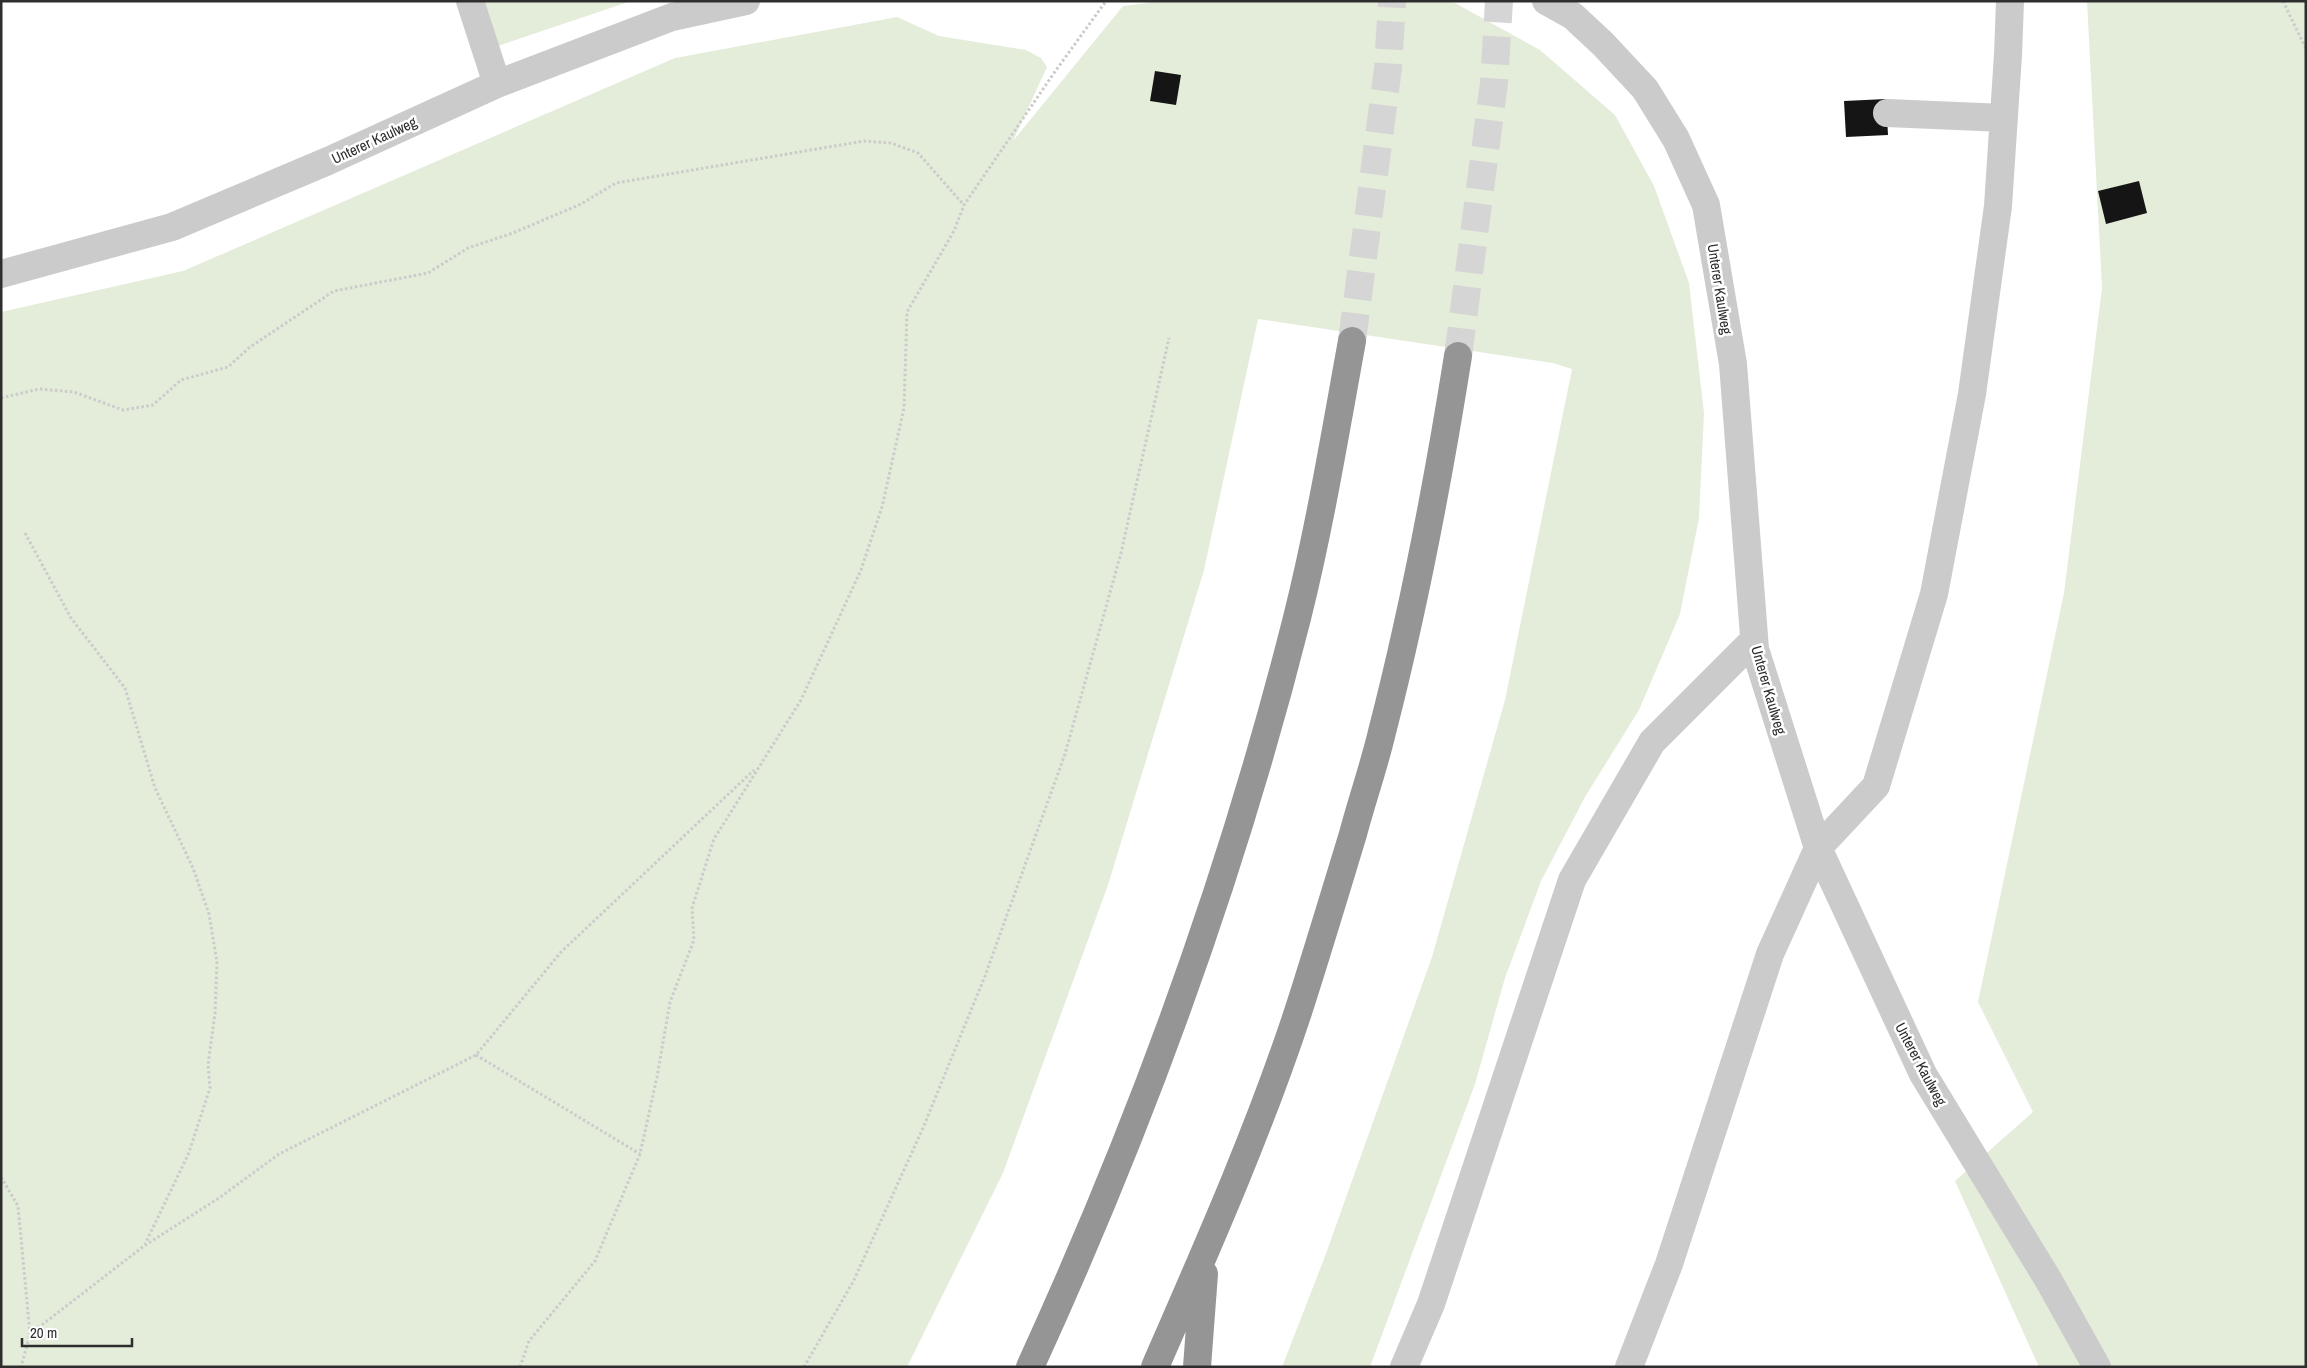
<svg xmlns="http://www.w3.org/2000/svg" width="2307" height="1368" viewBox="0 0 2307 1368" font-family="'Archivo Narrow',sans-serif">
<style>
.green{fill:#e4edda}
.building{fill:#151515}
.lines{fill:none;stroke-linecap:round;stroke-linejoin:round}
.highway-tunnel{stroke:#d5d5d5;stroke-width:28;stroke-dasharray:28 14;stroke-linecap:butt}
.path{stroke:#cbcbcb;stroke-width:3;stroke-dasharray:2.5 2.5;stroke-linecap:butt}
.minor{stroke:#cbcbcb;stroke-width:28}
.highway{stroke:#959595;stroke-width:28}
.labels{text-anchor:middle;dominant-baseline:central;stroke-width:5;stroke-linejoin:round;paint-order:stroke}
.street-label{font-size:15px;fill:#2e2e2e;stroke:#fff}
</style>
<rect width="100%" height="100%" fill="#fff"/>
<path class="green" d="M 479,1 L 631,1 L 492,48 Z
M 1163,1 L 1437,1 L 1455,3 L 1540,50 L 1615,115 L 1654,186 L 1689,283 L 1704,413 L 1699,518 L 1680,614 L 1639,710 L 1585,797 L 1541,881 L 1505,978 L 1475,1084 L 1370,1367 L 1282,1367 L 1324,1259 L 1432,957 L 1505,700 L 1572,369 L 1553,363 L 1258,319 L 1204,570 L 1108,885 L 1003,1173 L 907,1367 L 1,1367 L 1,312 L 183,271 L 675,58 L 897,17 L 939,36 L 1026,50 L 1041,58 L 1047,67 L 1013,141 L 1123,6 Z
M 2087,1 L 2306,1 L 2306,1367 L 2039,1367 L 1955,1181 L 2033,1112 L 1978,1002 L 2064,593 L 2102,288 Z"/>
<path class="building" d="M 1155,71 L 1181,75 L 1176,105 L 1150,101 Z
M 1886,99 L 1888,135 L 1846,137 L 1844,101 Z
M 2139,181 L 2147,213 L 2106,224 L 2098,191 Z"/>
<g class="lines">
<path class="highway-tunnel" d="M 1352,341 L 1388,68 L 1392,1
M 1458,356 L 1494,83 L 1499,1"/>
<path class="path" d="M 2283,1 L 2306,49
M 1,398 L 39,389 L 74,392 L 123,410 L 153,405 L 181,380 L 228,367 L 250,347 L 334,291 L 428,273 L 468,248 L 513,233 L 581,204 L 616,183 L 864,141 L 891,143 L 918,153 L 964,205
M 25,533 L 71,618 L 125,688 L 155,788 L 193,868 L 209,914 L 217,962 L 215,1013 L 208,1065 L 210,1088 L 188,1155 L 145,1244
M 476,1055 L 640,1154
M 1,1177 L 18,1206 L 30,1334 L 21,1367
M 30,1334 L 144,1246 L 219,1198 L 279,1154 L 476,1055 L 561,952 L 754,770
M 520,1367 L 529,1341 L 595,1261 L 640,1154 L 657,1077 L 670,1002 L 694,940 L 692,908 L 714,839 L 801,700 L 861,570 L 882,507 L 904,408 L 907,312 L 954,231 L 964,205 L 1054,73 L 1106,1
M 804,1367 L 854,1280 L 923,1128 L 985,976 L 1065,754 L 1121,553 L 1169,338"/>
<path class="minor" d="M 470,1 L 497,84
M 1546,1 L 1573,16 L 1603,44 L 1645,89 L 1676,139 L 1706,205 L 1733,364 L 1755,649 L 1818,848 L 1923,1074 L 2049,1281 L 2097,1367
M 1887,113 L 2004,118
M 1,274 L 172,227 L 328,161 L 497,84 L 672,17 L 746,1
M 1404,1367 L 1431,1304 L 1572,880 L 1652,742 L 1754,640
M 1629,1367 L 1669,1264 L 1770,954 L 1818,848 L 1876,786 L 1934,594 L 1972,394 L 1998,206 L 2008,55 L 2010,1"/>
<path class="highway" d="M 1030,1367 C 1141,1125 1232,876 1297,618 C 1320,526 1335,434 1352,341
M 1155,1367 C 1206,1250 1258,1133 1298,1012 C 1317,953 1335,893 1353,834 C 1362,800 1374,766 1382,732 C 1414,608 1438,482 1458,356
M 1197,1367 L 1204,1274"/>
</g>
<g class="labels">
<g class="street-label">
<text transform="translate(374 140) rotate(-25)">Unterer Kaulweg</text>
<text transform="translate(1720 289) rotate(81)">Unterer Kaulweg</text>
<text transform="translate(1769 690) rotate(74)">Unterer Kaulweg</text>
<text transform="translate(1921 1064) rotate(62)">Unterer Kaulweg</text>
</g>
</g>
<rect width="2307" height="1368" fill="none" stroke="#2e2e2e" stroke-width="5"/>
<path d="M22 1338v8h110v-8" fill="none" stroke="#2e2e2e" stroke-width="2.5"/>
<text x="30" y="1338" font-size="15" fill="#2e2e2e" stroke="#ffffff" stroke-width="4" paint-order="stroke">20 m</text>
</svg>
